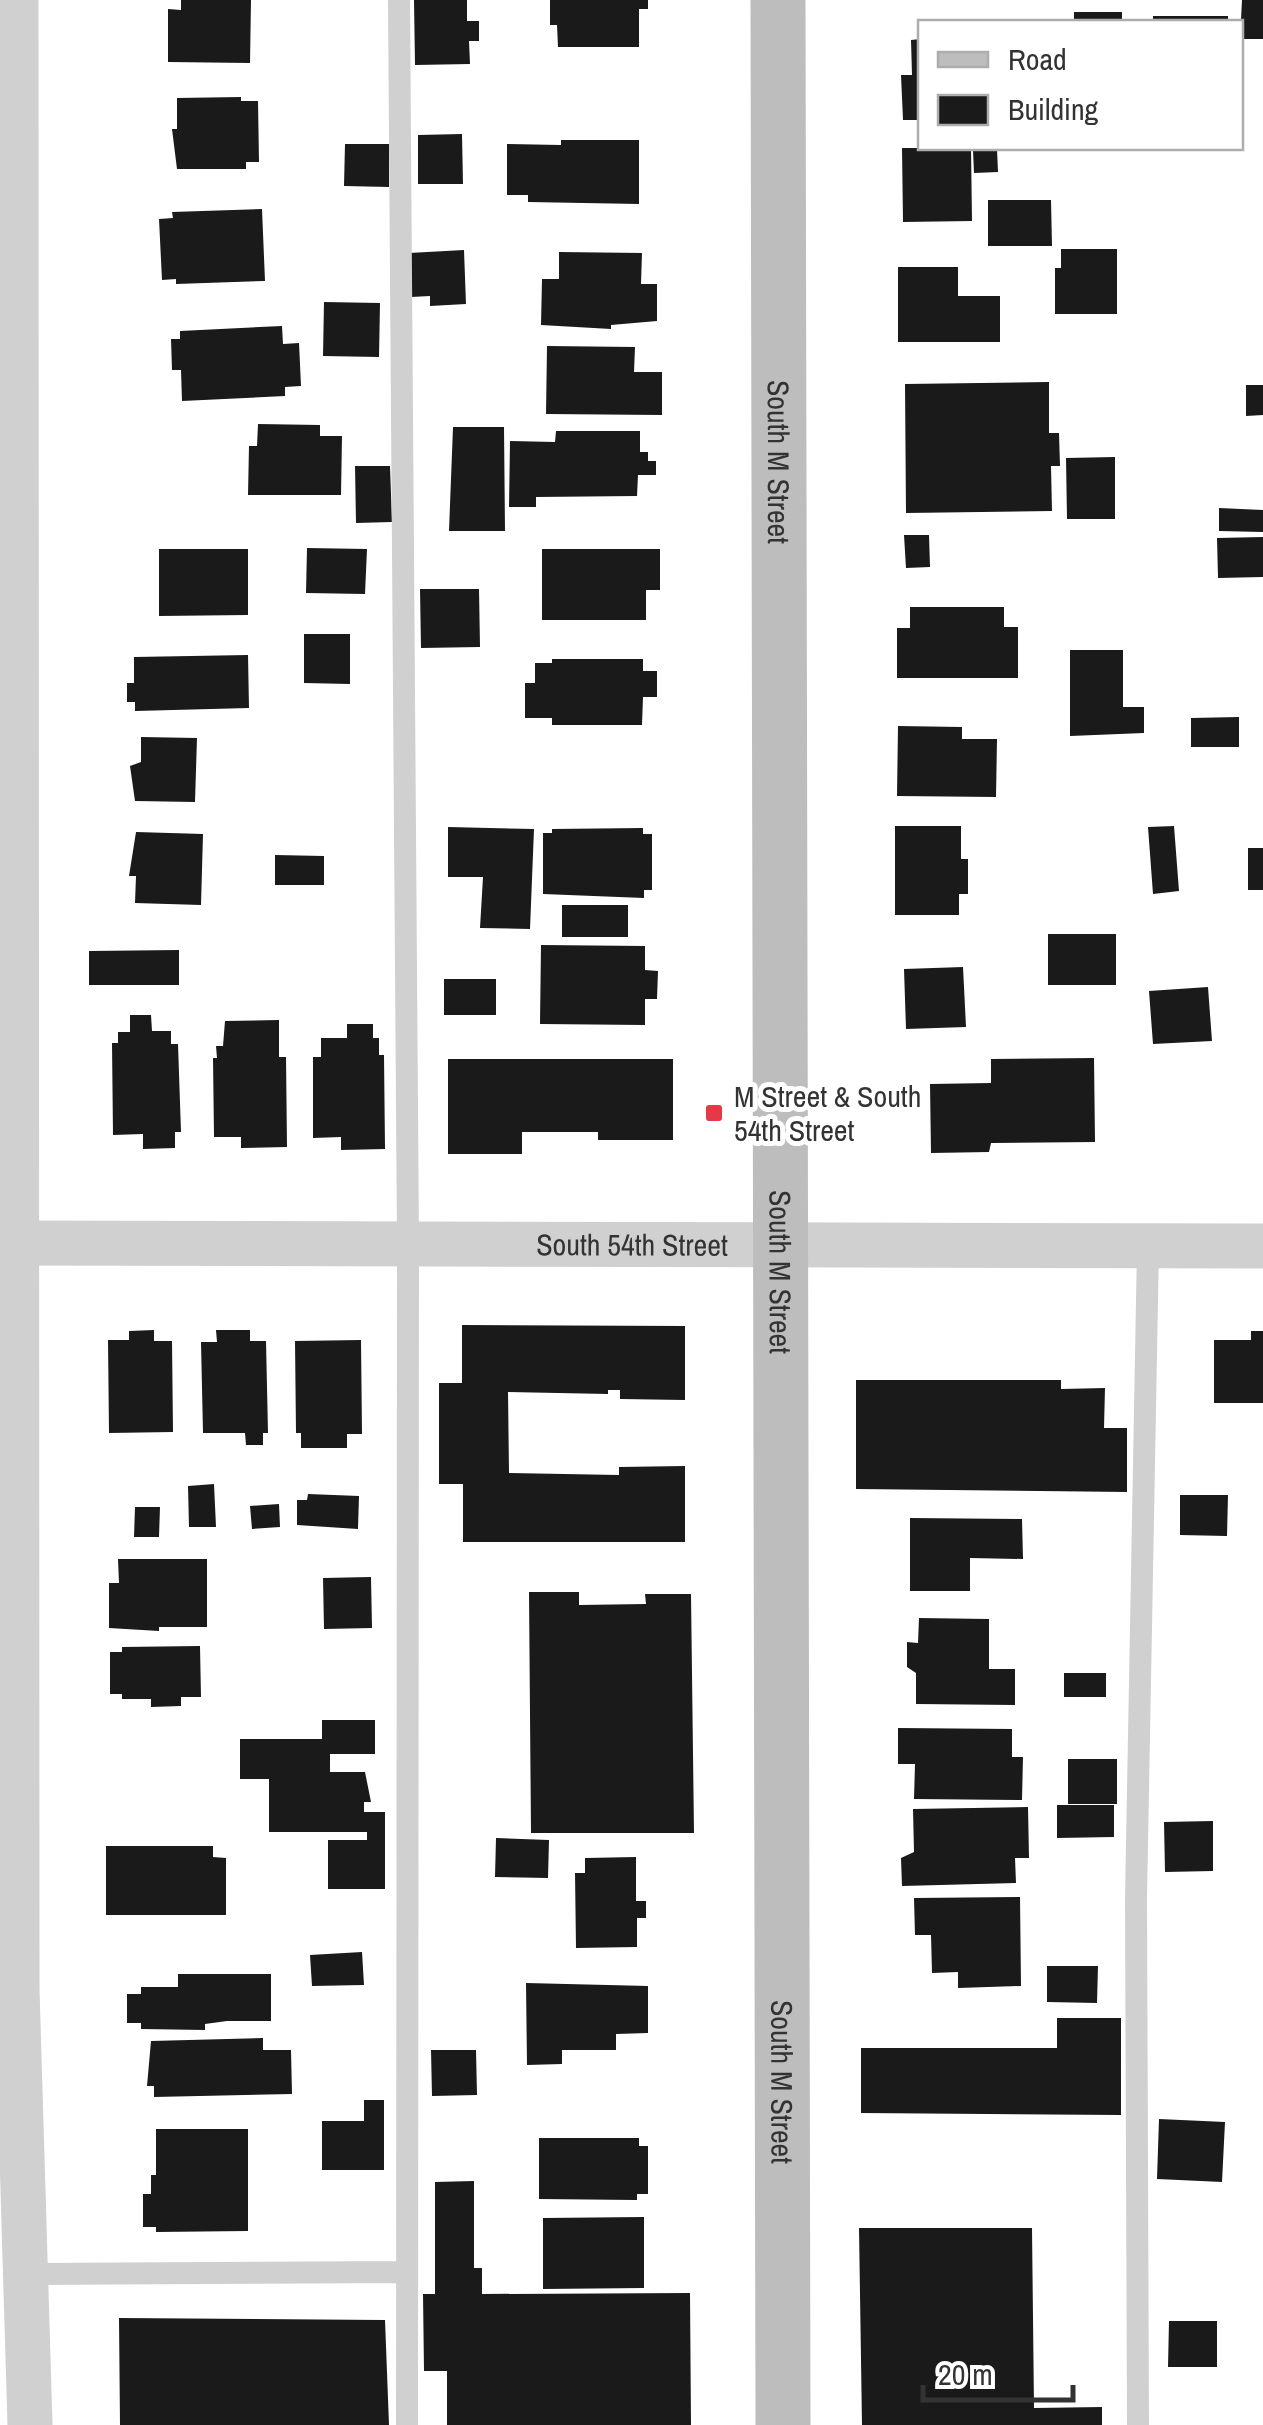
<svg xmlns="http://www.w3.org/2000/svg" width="1263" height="2425" viewBox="0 0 1263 2425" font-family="'Archivo Narrow',sans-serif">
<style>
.building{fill:#1a1a1a}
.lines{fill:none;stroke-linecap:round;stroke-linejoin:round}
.lane{stroke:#d0d0d0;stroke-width:22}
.street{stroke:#d0d0d0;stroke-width:45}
.secondary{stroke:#bdbdbd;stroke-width:55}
.poi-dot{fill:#e63946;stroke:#fff;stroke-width:4}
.labels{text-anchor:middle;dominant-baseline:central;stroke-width:10;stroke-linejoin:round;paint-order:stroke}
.street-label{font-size:30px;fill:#333;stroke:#fff}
.poi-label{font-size:30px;fill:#333;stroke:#fff;text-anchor:start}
</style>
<rect width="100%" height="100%" fill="#fff"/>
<path class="building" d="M 181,0 L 251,0 L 250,63 L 168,62 L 168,9 L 181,10 Z
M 414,0 L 467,0 L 467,21 L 479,21 L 479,41 L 469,41 L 470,64 L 415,65 Z
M 550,0 L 648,0 L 648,9 L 639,9 L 639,47 L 558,47 L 557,25 L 550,25 Z
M 1242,0 L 1263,0 L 1263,39 L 1240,39 Z
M 1074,12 L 1122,12 L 1122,22 L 1074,22 Z
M 1153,16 L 1228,16 L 1228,22 L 1153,22 Z
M 920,39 L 920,120 L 903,120 L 901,75 L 912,75 L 911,40 Z
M 241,97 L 241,101 L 258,101 L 259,162 L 246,162 L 246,169 L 177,169 L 172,129 L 177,129 L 177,98 Z
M 462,134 L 463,184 L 418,184 L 418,135 Z
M 561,140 L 639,140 L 639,204 L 528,202 L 528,195 L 507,195 L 507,144 L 561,145 Z
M 345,144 L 389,144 L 389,187 L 344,186 Z
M 902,148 L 971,148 L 972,221 L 903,222 Z
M 997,149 L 998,172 L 974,173 L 973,150 Z
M 988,200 L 1051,200 L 1052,246 L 988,246 Z
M 262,209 L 265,281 L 176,284 L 176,279 L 162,280 L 159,219 L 173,218 L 172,212 Z
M 1061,249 L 1117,249 L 1117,314 L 1055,314 L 1055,268 L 1061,268 Z
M 464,250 L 466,304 L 430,306 L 430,296 L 411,297 L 409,253 Z
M 559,252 L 642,253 L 641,284 L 657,284 L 657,321 L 611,325 L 611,329 L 541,325 L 542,279 L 559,279 Z
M 898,267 L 958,267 L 958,296 L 1000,296 L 1000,342 L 898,342 Z
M 324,302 L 380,303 L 379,357 L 323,356 Z
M 282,326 L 283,344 L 299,343 L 301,386 L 285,387 L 285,396 L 182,401 L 181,370 L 172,370 L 171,339 L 180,339 L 180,331 Z
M 547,346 L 635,347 L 634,372 L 662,372 L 662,415 L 546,414 Z
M 1049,382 L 1049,433 L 1059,433 L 1060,466 L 1051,466 L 1052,511 L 906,513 L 905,384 Z
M 1246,385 L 1263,385 L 1263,415 L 1246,416 Z
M 258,424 L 320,425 L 320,436 L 342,436 L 341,495 L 248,495 L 249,446 L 257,446 Z
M 453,427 L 504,427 L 505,531 L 449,531 Z
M 556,431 L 640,431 L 640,452 L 648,452 L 648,461 L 656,461 L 656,475 L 638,475 L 637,496 L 536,497 L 536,507 L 509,507 L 510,441 L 555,442 Z
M 1115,457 L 1115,519 L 1067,519 L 1066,458 Z
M 355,466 L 390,466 L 392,522 L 356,523 Z
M 1219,508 L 1263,510 L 1263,532 L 1219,531 Z
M 904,535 L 929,535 L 930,567 L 906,568 Z
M 1263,537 L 1263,577 L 1218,578 L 1217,538 Z
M 307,548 L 367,549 L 365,594 L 306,593 Z
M 159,549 L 248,549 L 248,615 L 159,616 Z
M 542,549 L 660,549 L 660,590 L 646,590 L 646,620 L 542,620 Z
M 420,589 L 479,589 L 480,647 L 421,648 Z
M 910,607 L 1004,607 L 1004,627 L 1018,627 L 1018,678 L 897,678 L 897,628 L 910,628 Z
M 304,634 L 350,634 L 350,684 L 304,683 Z
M 1070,650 L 1123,650 L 1123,707 L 1144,707 L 1144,733 L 1070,736 Z
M 248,655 L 249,708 L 135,711 L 135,702 L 127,702 L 127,683 L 134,683 L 134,657 Z
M 552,659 L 643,659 L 643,671 L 657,671 L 657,697 L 643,697 L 642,725 L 552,725 L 552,718 L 525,718 L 525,683 L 535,683 L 535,663 L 552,663 Z
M 1239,717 L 1239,747 L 1191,747 L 1191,718 Z
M 898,726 L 962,727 L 962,739 L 997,739 L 996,797 L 897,796 Z
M 141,737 L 197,738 L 195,802 L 135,801 L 130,766 L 141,762 Z
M 895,826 L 961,826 L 961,859 L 968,859 L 968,894 L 959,894 L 959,915 L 895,915 Z
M 1174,826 L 1179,891 L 1153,894 L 1148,827 Z
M 448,827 L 534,829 L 530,929 L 480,928 L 483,877 L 448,877 Z
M 643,828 L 643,834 L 652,834 L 652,890 L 644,890 L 644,898 L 543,894 L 543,833 L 552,833 L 552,829 Z
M 136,832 L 203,834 L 201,905 L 135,903 L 136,876 L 129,876 Z
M 1248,848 L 1263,848 L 1263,890 L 1248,890 Z
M 275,855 L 324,856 L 324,885 L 275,885 Z
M 562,905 L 628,905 L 628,937 L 562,937 Z
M 1048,934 L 1116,934 L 1116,985 L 1048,985 Z
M 541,945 L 645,946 L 645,970 L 658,971 L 657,999 L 645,999 L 645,1025 L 540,1024 Z
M 179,950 L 179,985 L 89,985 L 89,951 Z
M 963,967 L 966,1027 L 906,1029 L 904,969 Z
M 444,979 L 496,979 L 496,1015 L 444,1015 Z
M 1208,987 L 1212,1041 L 1153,1044 L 1149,991 Z
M 130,1015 L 151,1015 L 152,1031 L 171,1031 L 171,1044 L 178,1044 L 181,1132 L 175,1132 L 175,1148 L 143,1149 L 143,1134 L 113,1135 L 112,1043 L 118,1043 L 118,1032 L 130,1032 Z
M 279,1020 L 279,1057 L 286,1057 L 287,1147 L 241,1148 L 241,1137 L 214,1137 L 213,1058 L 217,1058 L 216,1046 L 223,1046 L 225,1021 Z
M 347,1024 L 373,1024 L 373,1038 L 379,1038 L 379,1055 L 384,1055 L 385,1149 L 341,1150 L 341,1137 L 313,1138 L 313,1057 L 321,1057 L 321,1038 L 347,1038 Z
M 1094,1058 L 1095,1142 L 991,1143 L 989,1152 L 931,1153 L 930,1084 L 991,1083 L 991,1059 Z
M 448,1059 L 673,1059 L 673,1140 L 598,1140 L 598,1132 L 522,1132 L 522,1154 L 448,1154 Z
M 462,1325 L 685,1326 L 685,1400 L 620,1399 L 620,1390 L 608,1390 L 608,1394 L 508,1392 L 509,1473 L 619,1475 L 619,1467 L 685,1466 L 685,1542 L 463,1542 L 463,1484 L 439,1484 L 439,1383 L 462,1383 Z
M 154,1330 L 154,1341 L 172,1341 L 173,1432 L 109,1433 L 108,1340 L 129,1340 L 129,1331 Z
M 216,1330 L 250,1330 L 250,1341 L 266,1341 L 268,1433 L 263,1433 L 263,1445 L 246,1445 L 245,1433 L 203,1433 L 201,1342 L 217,1342 Z
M 1251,1331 L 1263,1331 L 1263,1403 L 1214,1403 L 1214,1340 L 1251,1340 Z
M 361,1340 L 362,1434 L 347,1434 L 347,1448 L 301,1448 L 301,1433 L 296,1433 L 295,1341 Z
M 856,1380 L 1061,1380 L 1061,1389 L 1105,1388 L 1104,1428 L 1127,1428 L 1127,1492 L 856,1489 Z
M 214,1484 L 216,1527 L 189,1527 L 188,1486 Z
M 308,1494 L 359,1496 L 358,1529 L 297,1525 L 297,1500 L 307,1500 Z
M 1180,1495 L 1228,1495 L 1227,1536 L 1180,1535 Z
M 279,1504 L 280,1527 L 252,1529 L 250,1506 Z
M 135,1507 L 160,1507 L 159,1537 L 134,1537 Z
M 910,1518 L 1022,1519 L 1023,1559 L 970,1558 L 970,1591 L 910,1591 Z
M 118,1559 L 207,1559 L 207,1627 L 159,1627 L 159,1631 L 109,1628 L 109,1583 L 119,1583 Z
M 371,1577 L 372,1628 L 324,1629 L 323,1578 Z
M 529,1592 L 579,1592 L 579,1605 L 646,1604 L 645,1594 L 691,1594 L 694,1833 L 531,1833 Z
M 919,1618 L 989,1619 L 989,1669 L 1015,1669 L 1015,1705 L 916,1704 L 916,1673 L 907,1667 L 907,1642 L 918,1643 Z
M 200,1646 L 201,1697 L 181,1697 L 181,1706 L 151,1707 L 151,1699 L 122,1699 L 122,1694 L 110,1694 L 110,1652 L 122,1652 L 122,1647 Z
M 1064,1673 L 1106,1673 L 1106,1697 L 1064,1697 Z
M 322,1720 L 375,1720 L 375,1754 L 330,1754 L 330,1772 L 365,1772 L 371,1802 L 364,1802 L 364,1812 L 385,1812 L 385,1889 L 328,1889 L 328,1840 L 367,1840 L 367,1832 L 269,1832 L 269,1779 L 240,1779 L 240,1739 L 322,1739 Z
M 898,1728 L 1012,1729 L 1012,1757 L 1023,1757 L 1022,1800 L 914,1799 L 915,1764 L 898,1764 Z
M 1068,1759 L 1117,1759 L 1117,1804 L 1068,1804 Z
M 1057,1805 L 1114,1805 L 1114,1837 L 1057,1838 Z
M 1028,1807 L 1029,1858 L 1015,1858 L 1016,1883 L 902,1886 L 901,1858 L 914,1852 L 913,1809 Z
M 1213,1821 L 1213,1871 L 1165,1872 L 1164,1822 Z
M 496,1838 L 549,1840 L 548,1878 L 495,1877 Z
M 106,1846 L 213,1846 L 213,1857 L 226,1858 L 226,1915 L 106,1915 Z
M 636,1857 L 636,1901 L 646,1901 L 646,1918 L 637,1918 L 637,1947 L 576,1948 L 575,1873 L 585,1873 L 585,1858 Z
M 1020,1897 L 1021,1986 L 958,1988 L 958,1972 L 932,1973 L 931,1935 L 915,1935 L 914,1898 Z
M 362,1952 L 364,1985 L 312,1986 L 310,1955 Z
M 1047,1966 L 1098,1966 L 1097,2003 L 1047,2002 Z
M 178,1974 L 271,1974 L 271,2021 L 227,2021 L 205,2024 L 205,2030 L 141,2029 L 141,2023 L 127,2023 L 127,1994 L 141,1994 L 141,1987 L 178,1987 Z
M 526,1983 L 648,1986 L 648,2033 L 616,2034 L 616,2050 L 562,2050 L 562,2064 L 527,2065 Z
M 1057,2018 L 1121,2018 L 1121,2115 L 861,2113 L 861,2048 L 1057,2048 Z
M 263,2038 L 263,2050 L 291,2050 L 292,2094 L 154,2097 L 154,2086 L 147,2086 L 151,2041 Z
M 431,2050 L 476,2050 L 477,2095 L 432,2096 Z
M 364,2100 L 384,2100 L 384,2170 L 322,2170 L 322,2121 L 364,2121 Z
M 1159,2119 L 1225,2122 L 1222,2182 L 1157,2179 Z
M 156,2129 L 248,2129 L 248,2231 L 156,2232 L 156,2227 L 143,2227 L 143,2194 L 151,2194 L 151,2175 L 156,2175 Z
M 539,2138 L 639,2138 L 639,2146 L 648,2146 L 648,2194 L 637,2194 L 637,2200 L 539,2199 Z
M 474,2181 L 474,2268 L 482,2268 L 482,2294 L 690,2293 L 691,2425 L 447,2425 L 447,2371 L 424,2371 L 423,2294 L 435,2294 L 435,2182 Z
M 644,2217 L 644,2288 L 543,2289 L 543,2218 Z
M 859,2228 L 1032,2228 L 1034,2408 L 1102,2407 L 1102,2425 L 862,2425 Z
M 119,2318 L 385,2320 L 389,2425 L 120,2425 Z
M 1169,2321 L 1217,2321 L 1217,2367 L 1168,2367 Z"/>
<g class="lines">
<path class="lane" d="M 399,0 L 408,1245 L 407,2425
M 27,2274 L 406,2272
M 1138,2425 L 1136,1899 L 1148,1246"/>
<g class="street">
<path d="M 16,0 L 17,1989 L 30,2425"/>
<path id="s1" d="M 0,1243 L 1263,1246"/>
</g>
<path class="secondary" id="s2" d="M 778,0 L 783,2425"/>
</g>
<rect class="poi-dot" x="704" y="1103" width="20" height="20" rx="5"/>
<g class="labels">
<g class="street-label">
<text stroke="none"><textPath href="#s2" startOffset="462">South M Street</textPath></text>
<text stroke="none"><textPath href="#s1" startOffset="632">South 54th Street</textPath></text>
<text stroke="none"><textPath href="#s2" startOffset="1272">South M Street</textPath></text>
<text stroke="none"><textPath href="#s2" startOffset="2082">South M Street</textPath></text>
</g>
<g class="poi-label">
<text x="734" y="1096">M Street &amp; South<tspan x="734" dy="34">54th Street</tspan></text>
</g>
</g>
<rect x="918" y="20" width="325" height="130" fill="#ffffff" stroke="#adadad" stroke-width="2.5"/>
<rect x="938" y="52" width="50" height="15" fill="#bdbdbd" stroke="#adadad" stroke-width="2.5"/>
<text x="1008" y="70" font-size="30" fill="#333333">Road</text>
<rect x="938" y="95" width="50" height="30" fill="#1a1a1a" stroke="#adadad" stroke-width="2.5"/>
<text x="1008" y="120" font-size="30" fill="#333333">Building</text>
<path d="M923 2385v15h150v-15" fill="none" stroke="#333333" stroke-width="5"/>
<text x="938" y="2385" font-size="30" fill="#333333" stroke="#ffffff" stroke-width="8" paint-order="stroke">20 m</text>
</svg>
